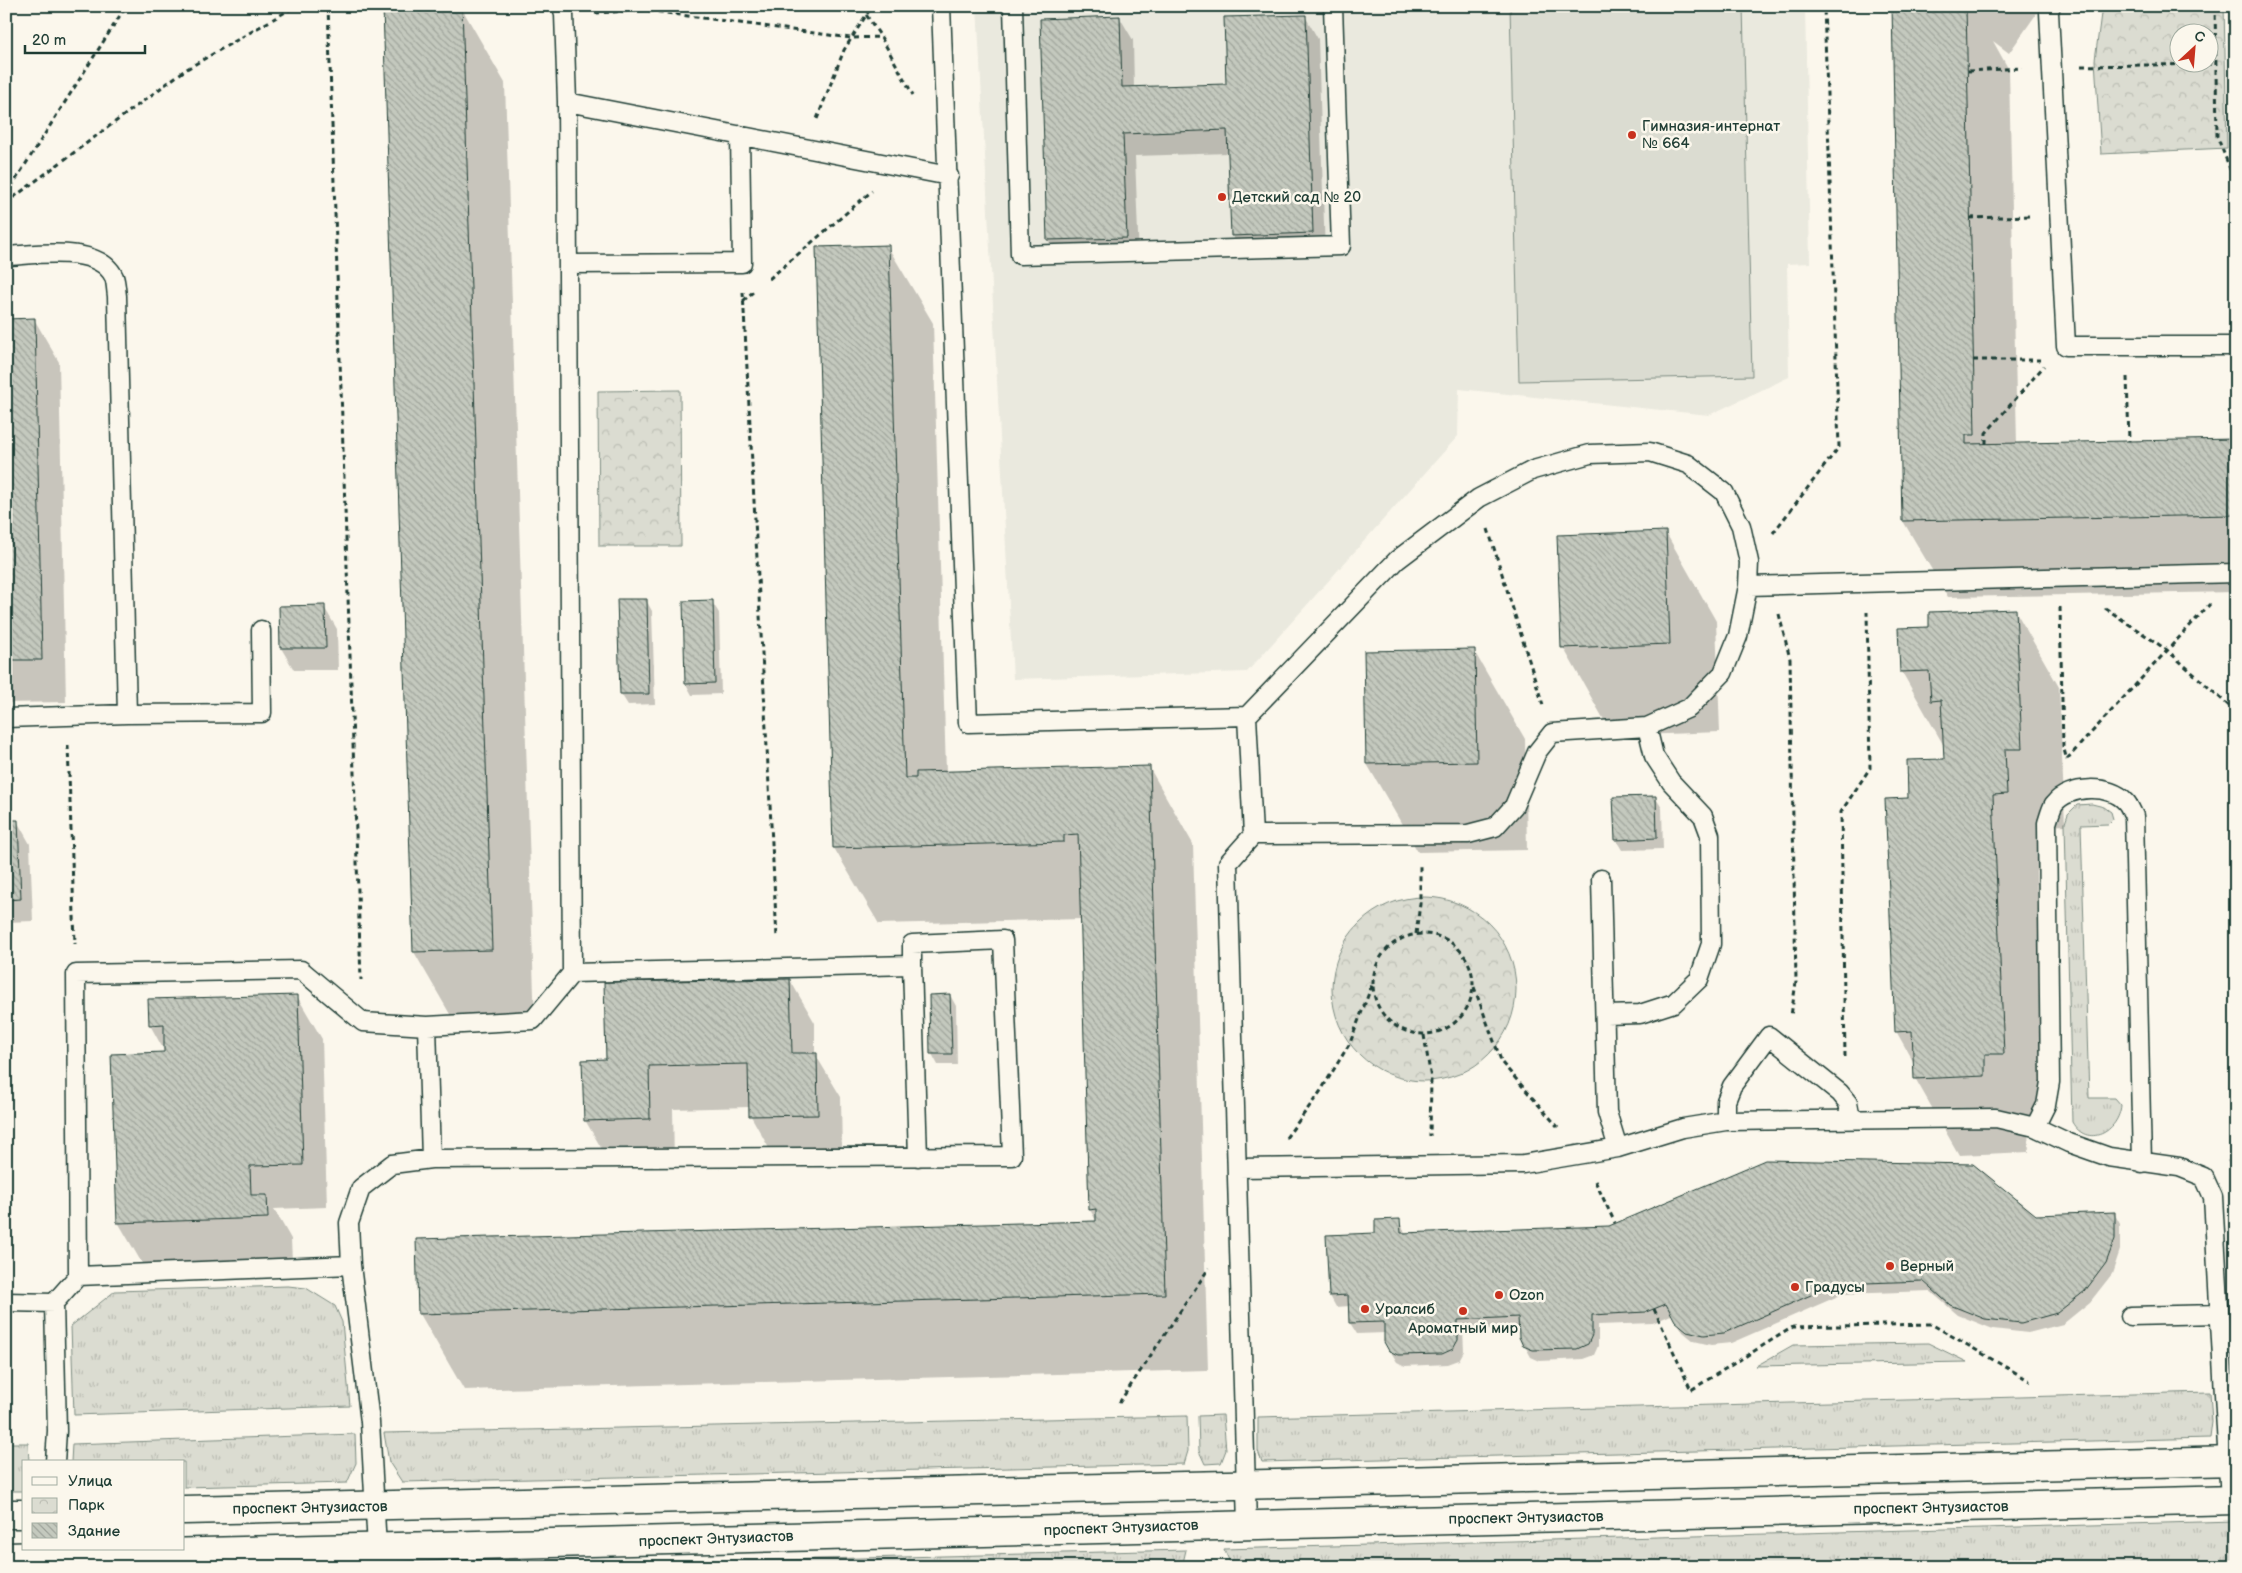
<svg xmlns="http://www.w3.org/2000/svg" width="2242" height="1573" viewBox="0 0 2242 1573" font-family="'Balsamiq Sans',sans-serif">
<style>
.built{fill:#eae9de}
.grass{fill:url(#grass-tufts);stroke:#7d8c82}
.park{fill:url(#park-crowns);stroke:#7d8c82;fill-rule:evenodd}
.pitch{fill:#dbdcd1;stroke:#7d8c82}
.shadow{fill:#0003}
.building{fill:url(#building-back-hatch);stroke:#1f3d34}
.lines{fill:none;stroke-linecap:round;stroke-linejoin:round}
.lane-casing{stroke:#1f3d34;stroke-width:21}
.secondary-casing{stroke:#1f3d34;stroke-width:31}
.path{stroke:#1f3d34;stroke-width:3;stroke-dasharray:5 4;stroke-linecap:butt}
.lane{stroke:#fbf7ec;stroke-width:18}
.secondary{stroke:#fbf7ec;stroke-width:28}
.poi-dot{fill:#c8321e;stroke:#fbf7ec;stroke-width:2}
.labels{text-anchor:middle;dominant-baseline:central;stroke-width:5;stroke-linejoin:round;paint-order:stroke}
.poi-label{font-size:15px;fill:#1f3d34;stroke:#fbf7ec;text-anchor:start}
.street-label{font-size:15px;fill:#1f3d34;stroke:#fbf7ec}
</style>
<defs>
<pattern id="grass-tufts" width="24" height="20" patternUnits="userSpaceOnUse" patternTransform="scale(1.25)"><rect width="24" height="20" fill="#dbdcd1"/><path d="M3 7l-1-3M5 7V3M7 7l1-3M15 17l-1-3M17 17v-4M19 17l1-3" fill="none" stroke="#bcbeb4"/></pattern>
<pattern id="park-crowns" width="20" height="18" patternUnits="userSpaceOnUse" patternTransform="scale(1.25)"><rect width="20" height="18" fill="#dbdcd1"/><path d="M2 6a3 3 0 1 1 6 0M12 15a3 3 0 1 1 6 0" fill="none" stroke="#bcbeb4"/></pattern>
<pattern id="building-back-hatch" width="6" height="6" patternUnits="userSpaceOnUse" patternTransform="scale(1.25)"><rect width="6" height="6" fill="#c4c9be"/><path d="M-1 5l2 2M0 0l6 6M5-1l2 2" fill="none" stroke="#9fa49b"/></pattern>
</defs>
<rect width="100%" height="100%" fill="#fbf7ec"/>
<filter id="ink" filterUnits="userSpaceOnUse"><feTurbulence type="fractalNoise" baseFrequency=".02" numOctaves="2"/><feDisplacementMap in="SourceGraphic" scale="10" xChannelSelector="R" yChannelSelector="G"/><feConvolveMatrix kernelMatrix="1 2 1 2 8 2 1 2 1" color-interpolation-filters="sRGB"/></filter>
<g filter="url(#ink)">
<path class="built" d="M 977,6 L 1805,6 L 1810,263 L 1787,264 L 1789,377 L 1709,415 L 1459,389 L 1458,436 L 1247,672 L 1013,679 Z"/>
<path class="grass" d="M 2092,804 L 2104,807 L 2111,812 L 2113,819 L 2108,824 L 2081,825 L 2089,1098 L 2115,1098 L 2121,1105 C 2119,1132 2087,1149 2072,1122 L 2065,823 L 2068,814 L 2077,805 Z
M 288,1286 L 306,1288 L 335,1306 L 342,1322 L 350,1406 L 74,1415 L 71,1326 L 115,1291 Z
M 1928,1343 L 1967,1362 L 1756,1366 L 1793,1345 Z
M 2210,1392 L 2212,1422 L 2210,1438 L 1262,1462 L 1258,1451 L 1258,1417 Z
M 1223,1415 L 1226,1450 L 1221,1463 L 1205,1464 L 1199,1451 L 1198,1416 Z
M 1187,1416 L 1188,1451 L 1184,1464 L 402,1482 L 389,1462 L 384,1433 Z
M 355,1434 L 356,1463 L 347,1483 L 184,1487 L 184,1462 L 71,1462 L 72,1444 Z
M 6,1443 L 28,1443 L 29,1462 L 24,1462 L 23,1491 L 6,1491 Z
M 2236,1521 L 2236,1567 L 1232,1567 L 1224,1549 Z
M 1186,1550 L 1182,1567 L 498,1567 Z"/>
<path class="park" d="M 2102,6 L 2224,6 L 2227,148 L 2101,154 L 2095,60 ZM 2180,32 L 2210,32 L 2210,62 L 2180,62 Z
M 680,390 L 681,546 L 599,546 L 598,391 Z
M1332 989a92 92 0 1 1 184 0a92 92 0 1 1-184 0Z"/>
<path class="pitch" d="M 1510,6 L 1743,6 L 1752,376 L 1519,381 Z"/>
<path class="shadow" d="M 1893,6 L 2042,6 L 2009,53 L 1993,41 L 2009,70 L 2017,445 L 2236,441 L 2236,592 L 1948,597 L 1903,521 Z
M 461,7 L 505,83 L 535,1026 L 458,1028 L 414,952 Z
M 1305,16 L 1318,39 L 1325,255 L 1245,257 L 1232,235 L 1229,153 L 1135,156 L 1139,260 L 1061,262 L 1048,240 L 1120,18 L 1133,40 L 1134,88 L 1227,85 Z
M 888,247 L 933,323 L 946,772 L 1149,767 L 1193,844 L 1208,1370 L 464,1390 L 420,1314 L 1097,1222 L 1090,1210 L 1082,919 L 879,924 L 834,848 Z
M 34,319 L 59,362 L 66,702 L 6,703 L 6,320 Z
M 1666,533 L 1716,621 L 1720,732 L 1613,736 L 1563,647 Z
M 646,600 L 652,611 L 655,704 L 628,705 L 621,694 Z
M 712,602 L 719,613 L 721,694 L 692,695 L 686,684 Z
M 280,607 L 324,607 L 337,629 L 338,670 L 294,670 L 281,648 Z
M 2015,610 L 2059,687 L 2065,825 L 2049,826 L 2051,871 L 2036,871 L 2047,1131 L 2028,1131 L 2029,1152 L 1959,1155 L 1915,1078 L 1914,1063 L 1896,1031 L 1910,800 L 1945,760 L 1944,746 L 1902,672 L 1900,629 L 1930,628 Z
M 1474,651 L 1525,739 L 1527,850 L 1418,852 L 1367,764 Z
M 1655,797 L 1662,808 L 1663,849 L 1622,850 L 1616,840 Z
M 17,821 L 30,844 L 33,921 L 6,922 L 6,822 Z
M 790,980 L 815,1023 L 815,1054 L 841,1097 L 842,1158 L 775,1159 L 751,1116 L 750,1107 L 673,1109 L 674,1161 L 610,1163 L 585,1120 L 607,1060 Z
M 950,995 L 956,1006 L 957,1065 L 938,1065 L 932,1054 Z
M 297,996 L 322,1039 L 327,1207 L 274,1209 L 291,1239 L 292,1261 L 143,1265 L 118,1222 L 166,1054 L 150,1025 Z
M 2114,1213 L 2120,1224 L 2120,1250 L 2112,1274 L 2090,1302 L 2063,1324 L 2028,1333 L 1993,1329 L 1958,1315 L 1930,1291 L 1843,1294 L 1731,1343 L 1711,1345 L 1694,1341 L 1683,1332 L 1673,1314 L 1653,1323 L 1598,1325 L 1598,1346 L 1594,1355 L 1583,1359 L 1540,1361 L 1531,1357 L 1520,1337 L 1520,1328 L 1463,1330 L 1464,1351 L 1459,1360 L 1448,1364 L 1405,1366 L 1397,1362 L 1385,1342 L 1385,1333 L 1357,1334 L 1350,1323 L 1350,1306 L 1336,1307 L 1330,1296 L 1328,1236 L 1377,1235 L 1399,1221 L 1406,1234 Z"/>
<path class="building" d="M 462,6 L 492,950 L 413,952 L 383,8 Z
M 1892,6 L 1966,6 L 1975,435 L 1966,435 L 1966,444 L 2236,439 L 2236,515 L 1902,521 Z
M 1306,15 L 1313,233 L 1231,236 L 1227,130 L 1123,134 L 1127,238 L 1047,240 L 1040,19 L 1120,16 L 1122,87 L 1226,84 L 1224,17 Z
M 889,245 L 905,778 L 916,778 L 916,772 L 1150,766 L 1165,1294 L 418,1314 L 416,1239 L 1096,1221 L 1096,1209 L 1089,1210 L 1078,834 L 1064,835 L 1064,842 L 833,848 L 816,247 Z
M 35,318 L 42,660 L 6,660 L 6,319 Z
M 1666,531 L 1670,644 L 1561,648 L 1557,535 Z
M 617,599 L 647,599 L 649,694 L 620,694 Z
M 713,600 L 715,683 L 685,684 L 683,601 Z
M 325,605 L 326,648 L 280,648 L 279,606 Z
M 2016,609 L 2022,749 L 2005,749 L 2007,794 L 1993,795 L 2004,1054 L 1985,1054 L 1985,1076 L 1914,1079 L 1912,1031 L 1895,1032 L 1885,799 L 1908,798 L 1907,760 L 1944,759 L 1941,700 L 1931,701 L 1929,671 L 1900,672 L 1898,628 L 1929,627 L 1929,612 Z
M 1475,649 L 1477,762 L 1366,764 L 1364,651 Z
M 1656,796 L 1657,838 L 1615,840 L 1613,797 Z
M 6,820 L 18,820 L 21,899 L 6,900 Z
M 790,979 L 792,1053 L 817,1053 L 818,1115 L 749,1116 L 748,1064 L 649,1066 L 650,1119 L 584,1121 L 582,1060 L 606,1059 L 604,982 Z
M 950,994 L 952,1054 L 930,1054 L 929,995 Z
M 298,995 L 303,1165 L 250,1166 L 251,1195 L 267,1195 L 268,1218 L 117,1223 L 111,1054 L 164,1052 L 164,1024 L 149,1025 L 148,999 Z
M 1765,1160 L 1973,1164 L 2036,1215 L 2115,1212 L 2115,1239 L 2106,1263 L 2085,1291 L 2057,1313 L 2021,1323 L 1985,1319 L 1950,1305 L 1923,1281 L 1836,1284 L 1724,1333 L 1704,1335 L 1687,1331 L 1675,1321 L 1666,1304 L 1646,1312 L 1592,1315 L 1592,1335 L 1588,1344 L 1577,1349 L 1533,1350 L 1523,1346 L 1519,1337 L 1518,1317 L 1458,1320 L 1458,1340 L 1453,1349 L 1442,1354 L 1398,1355 L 1389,1351 L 1384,1342 L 1384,1322 L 1349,1323 L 1348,1295 L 1329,1296 L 1326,1235 L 1375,1233 L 1375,1220 L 1400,1219 L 1401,1233 L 1609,1226 Z"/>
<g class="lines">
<defs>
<path id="lane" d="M 562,6 L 564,14 L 567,102 L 949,176
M 941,6 L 968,723 L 1247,716 L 1397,560 L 1479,498 L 1533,470 L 1590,454 L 1650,452 L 1688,464 L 1724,492 L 1741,526 L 1749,562 L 1748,586 L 2236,573
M 1013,6 L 1020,255 L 1341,246 L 1333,6
M 2051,6 L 2049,12 L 2066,346 L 2236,346
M 6,256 C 35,255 99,244 114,277 C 116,282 116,290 117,296 L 127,714 L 6,718
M 568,264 L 742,263 L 740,135
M 127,714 L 262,713 L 261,630
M 1253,835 L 1468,834 L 1495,827 L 1514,806 L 1537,752 L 1552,733 L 1647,727 L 1689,708 L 1723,673 L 1738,636 L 1748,586
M 1601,879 L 1607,1112 L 1618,1148
M 912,965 L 918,1157
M 1606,1015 L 1640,1014 L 1674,1003 L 1699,979 L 1711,944 L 1710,835 L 1703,816 L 1671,782 L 1654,756 L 1647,727
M 1726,1121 L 1726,1101 L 1732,1086 L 1769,1036 L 1840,1093 L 1848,1103 L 1851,1119
M 2035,1127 L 2046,1105 L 2050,1082 L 2047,823 C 2049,817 2051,809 2054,804 C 2068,785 2111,784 2126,802 C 2129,805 2131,811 2134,816 L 2142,1163
M 431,1159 L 1012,1156 L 1003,940 L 912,944 L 912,965 L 572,973
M 1238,1168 L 1523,1164 L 1618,1148 L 1683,1128 L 1726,1121 L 1996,1118 L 2035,1127 L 2069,1143 L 2109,1157 L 2179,1167 L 2204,1177 L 2213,1197 L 2230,1501
M 78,1276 L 76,974 L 301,970 L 363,1022 L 427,1026
M 6,1302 L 54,1303
M 2130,1316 L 2220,1314
M 55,1462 L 57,1431 L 54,1303 L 78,1276 L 351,1265
M 1247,1525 L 1228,863 L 1253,835 L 1247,716
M 377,1548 L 370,1422 L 351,1265 L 349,1223 L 361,1188 L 392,1164 L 431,1159 L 427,1026 L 533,1020 L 572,973 L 567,102"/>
<path id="secondary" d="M 184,1510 L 2236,1461
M 6,1514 L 24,1514
M 6,1557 L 2236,1500"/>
</defs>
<use href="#lane" class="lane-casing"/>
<use href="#secondary" class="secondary-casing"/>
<path class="path" d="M 328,6 L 361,980
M 864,6 L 867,16 L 881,37 L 913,95
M 2215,6 L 2217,136 L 2236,184
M 595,13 L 644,10 L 851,38 L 881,37
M 2081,66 L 2215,64
M 1968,71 L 2022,68
M 817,119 L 844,50 L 872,6
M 6,195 L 126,6
M 6,203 L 185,70 L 296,6
M 1970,218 L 2030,216
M 769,279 L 872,191
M 743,292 L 777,938
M 743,301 L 754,291
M 1973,360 L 2040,360
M 2127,377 L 2129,441
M 1986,444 L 1986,433 L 2044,366
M 1488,529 L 1543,705
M 1773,533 L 1839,447 L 1824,6
M 2060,607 L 2063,746 L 2067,760
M 2105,608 L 2167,650 L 2236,712
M 1779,614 L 1790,659 L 1796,982 L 1791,1016
M 68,745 L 75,944
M 2067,759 L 2210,604
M1373 984a50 50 0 1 1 100 0a50 50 0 1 1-100 0Z
M 1416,934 L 1420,904 L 1420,865
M 1474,987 L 1502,1063 L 1558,1127
M 1424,1035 L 1431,1079 L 1430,1136
M 1845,1057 L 1841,812 L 1870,768 L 1867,612
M 1286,1138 L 1320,1092 L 1350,1043 L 1372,985
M 2228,1162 L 2236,1158
M 1595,1181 L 1615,1223
M 1654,1309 L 1691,1390 L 1793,1327 L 1931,1324 L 2030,1381
M 1119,1403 L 1209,1268"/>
<use href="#lane" class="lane"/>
<use href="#secondary" class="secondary"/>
</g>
</g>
<g class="poi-dot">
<circle cx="1632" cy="135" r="5"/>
<circle cx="1222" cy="197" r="5"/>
<circle cx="1890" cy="1266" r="5"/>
<circle cx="1795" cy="1287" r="5"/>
<circle cx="1499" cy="1295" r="5"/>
<circle cx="1365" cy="1309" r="5"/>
<circle cx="1463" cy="1311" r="5"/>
</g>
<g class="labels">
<g class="poi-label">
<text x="1642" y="126">Гимназия-интернат<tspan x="1642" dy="17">№ 664</tspan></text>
<text x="1232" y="197">Детский сад № 20</text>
<text x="1900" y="1266">Верный</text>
<text x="1805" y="1287">Градусы</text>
<text x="1509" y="1295">Ozon</text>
<text x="1375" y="1309">Уралсиб</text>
<text x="1463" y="1328" text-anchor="middle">Ароматный мир</text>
</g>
<g class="street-label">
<text transform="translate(310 1508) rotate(-1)">проспект Энтузиастов</text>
<text transform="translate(1931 1508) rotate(-1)">проспект Энтузиастов</text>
<text transform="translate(1526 1518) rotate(-1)">проспект Энтузиастов</text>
<text transform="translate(1121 1528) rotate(-2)">проспект Энтузиастов</text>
<text transform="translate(716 1539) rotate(-2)">проспект Энтузиастов</text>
</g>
</g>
<rect width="2242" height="1573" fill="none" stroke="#fbf7ec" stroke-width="25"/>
<rect x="12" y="12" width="2217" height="1548" fill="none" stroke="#1f3d34" stroke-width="2" filter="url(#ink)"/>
<rect x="22" y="1460" width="162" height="90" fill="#fbf7ec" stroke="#a3ada2"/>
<rect x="32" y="1477" width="25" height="8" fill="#fbf7ec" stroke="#a3ada2"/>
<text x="68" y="1486" font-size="15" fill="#1f3d34">Улица</text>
<rect x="32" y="1498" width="25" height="15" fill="url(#park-crowns)" stroke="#a3ada2"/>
<text x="68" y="1510" font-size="15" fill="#1f3d34">Парк</text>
<rect x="32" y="1523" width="25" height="15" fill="url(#building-back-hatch)" stroke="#a3ada2"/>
<text x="68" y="1536" font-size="15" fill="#1f3d34">Здание</text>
<g transform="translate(2194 48) rotate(26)"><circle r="24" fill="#fbf7ec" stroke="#a3ada2"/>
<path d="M0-4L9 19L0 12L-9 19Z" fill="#c8321e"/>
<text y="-8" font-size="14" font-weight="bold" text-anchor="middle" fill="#1f3d34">С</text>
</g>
<path d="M25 45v8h120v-8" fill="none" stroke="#1f3d34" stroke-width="2.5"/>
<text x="32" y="45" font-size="15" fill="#1f3d34" stroke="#fbf7ec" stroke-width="4" paint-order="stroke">20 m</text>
</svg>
